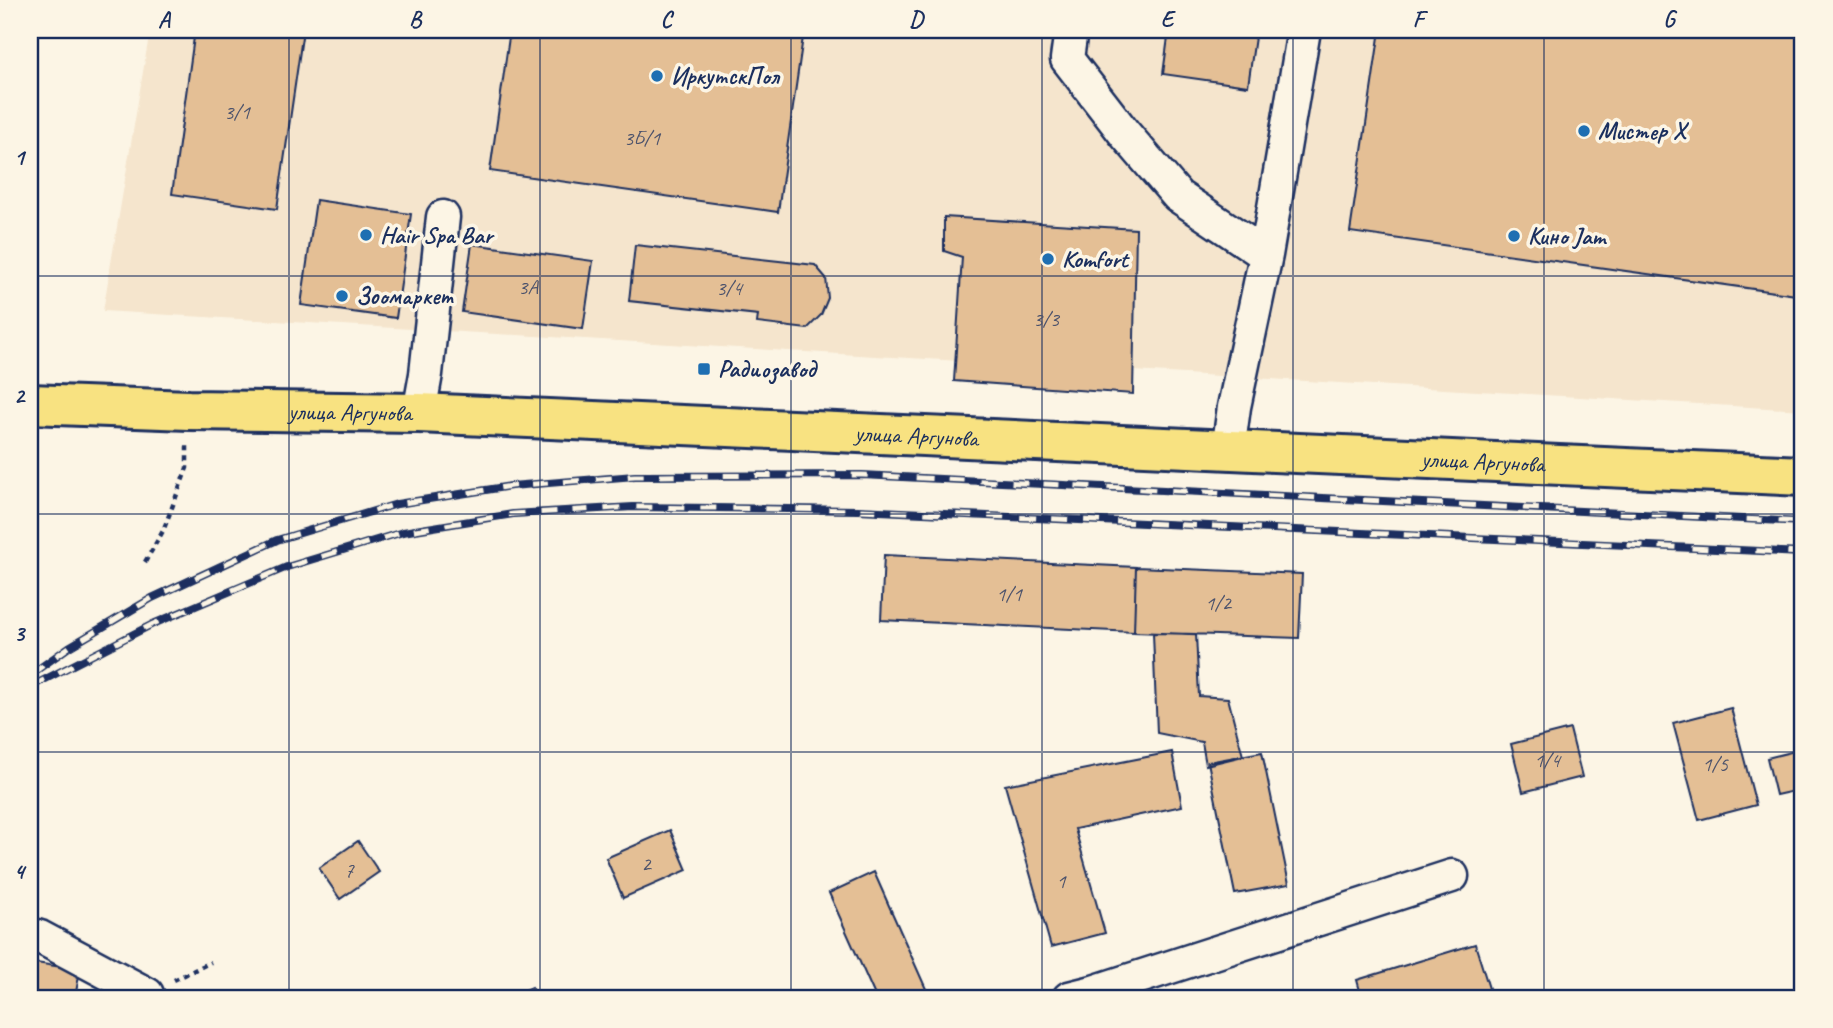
<svg xmlns="http://www.w3.org/2000/svg" width="1833" height="1028" viewBox="0 0 1833 1028" font-family="Caveat,sans-serif">
<style>
.built{fill:#f5e5cd}
.building{fill:#e4bf95;stroke:#1b2f5e;stroke-width:2}
.lines{fill:none;stroke-linecap:round;stroke-linejoin:round}
.minor-casing{stroke:#1b2f5e;stroke-width:37}
.major-casing{stroke:#1b2f5e;stroke-width:44}
.path{stroke:#1b2f5e;stroke-width:4.5;stroke-dasharray:5 5;stroke-linecap:butt}
.minor{stroke:#fcf5e5;stroke-width:32}
.major{stroke:#f8e281;stroke-width:38}
.rail-casing{stroke:#1b2f5e;stroke-width:8}
.rail{stroke:#fcf5e5;stroke-width:5;stroke-dasharray:16;stroke-linecap:butt}
.grid{fill:none;stroke:#1b2f5e;stroke-width:2;stroke-opacity:0.55}
.poi-dot{fill:#1f6fb2;stroke:#fcf5e5;stroke-width:2.5}
.labels{text-anchor:middle;dominant-baseline:central;stroke-width:7;stroke-linejoin:round;paint-order:stroke}
.number-label{font-size:21px;fill:#4d536c}
.poi-label{font-size:24px;font-weight:bold;fill:#1b2f5e;stroke:#fcf5e5;text-anchor:start}
.street-label{font-size:24px;fill:#1b2f5e;stroke:#fcf5e5}
.neatline{fill:none;stroke:#1b2f5e;stroke-width:2.5}
.grid-label{font-size:23px;text-anchor:middle;font-weight:bold;fill:#1b2f5e}
</style>
<rect width="100%" height="100%" fill="#fcf5e5"/>
<filter id="ink" filterUnits="userSpaceOnUse"><feTurbulence type="fractalNoise" baseFrequency=".0143" numOctaves="2"/><feDisplacementMap in="SourceGraphic" scale="14" xChannelSelector="R" yChannelSelector="G"/><feConvolveMatrix kernelMatrix="1 2 1 2 8 2 1 2 1" color-interpolation-filters="sRGB"/></filter>
<g filter="url(#ink)">
<path class="built" d="M 150,30 L 1803,30 L 1803,410 L 103,311 Z"/>
<path class="building" d="M 195,30 L 303,30 L 277,209 L 172,194 Z
M 510,30 L 804,30 L 778,212 L 490,171 Z
M 1169,30 L 1256,30 L 1248,86 L 1163,74 Z
M 1380,30 L 1803,30 L 1803,296 L 1350,232 Z
M 316,200 L 411,214 L 396,318 L 301,305 Z
M 944,217 L 1136,229 L 1133,394 L 954,381 L 962,257 L 944,251 Z
M 472,244 L 593,261 L 583,329 L 462,312 Z
M 635,245 L 815,265 L 826,278 L 828,298 L 821,315 L 807,329 L 757,323 L 758,315 L 629,301 Z
M 884,555 L 1136,567 L 1134,632 L 881,620 Z
M 1136,567 L 1302,574 L 1299,638 L 1134,632 Z
M 1153,633 L 1196,634 L 1199,696 L 1228,698 L 1243,756 L 1206,765 L 1202,742 L 1157,733 Z
M 1731,708 L 1756,805 L 1699,820 L 1673,723 Z
M 1570,729 L 1582,777 L 1523,792 L 1511,744 Z
M 1803,749 L 1803,789 L 1776,795 L 1767,758 Z
M 1172,752 L 1182,806 L 1075,829 L 1105,933 L 1051,947 L 1005,785 Z
M 1262,752 L 1289,884 L 1235,894 L 1208,762 Z
M 670,830 L 687,870 L 623,898 L 606,858 Z
M 358,841 L 379,872 L 340,899 L 319,868 Z
M 874,872 L 930,998 L 876,998 L 829,893 Z
M 1475,944 L 1492,998 L 1362,998 L 1357,980 Z
M 30,962 L 80,970 L 75,998 L 30,998 Z
M 532,987 L 537,998 L 507,998 Z"/>
<g class="lines">
<defs>
<path id="minor" d="M 1071,30 L 1067,59 L 1125,134 L 1178,196 L 1266,255 L 1234,407 L 1228,451
M 1266,255 L 1304,30
M 419,413 L 426,374 L 443,217
M 30,934 L 40,937 L 147,994
M 1069,998 L 1093,992 L 1452,876"/>
<g id="major">
<path id="s1" d="M 30,404 L 189,410 L 419,413 L 1803,476"/>
</g>
</defs>
<use href="#minor" class="minor-casing"/>
<use href="#major" class="major-casing"/>
<path class="path" d="M 145,562 L 163,531 L 187,468 L 187,444
M 174,980 L 211,962"/>
<use href="#minor" class="minor"/>
<use href="#major" class="major"/>
<defs>
<path id="rail" d="M 30,675 L 69,647 L 152,598 L 277,540 L 397,504 L 511,486 L 635,476 L 862,475 L 1803,522
M 30,687 L 153,624 L 287,567 L 403,532 L 513,514 L 633,507 L 858,510 L 1803,553"/>
</defs>
<use href="#rail" class="rail-casing"/>
<use href="#rail" class="rail"/>
</g>
</g>
<path class="grid" d="M 289,30 L 289,998M 540,30 L 540,998M 791,30 L 791,998M 1042,30 L 1042,998M 1293,30 L 1293,998M 1544,30 L 1544,998M 30,276 L 1803,276M 30,514 L 1803,514M 30,752 L 1803,752"/>
<g class="poi-dot">
<circle cx="657" cy="76" r="7"/>
<circle cx="1584" cy="131" r="7"/>
<circle cx="366" cy="235" r="7"/>
<circle cx="1514" cy="236" r="7"/>
<circle cx="1048" cy="259" r="7"/>
<circle cx="342" cy="296" r="7"/>
<rect x="697" y="362" width="14" height="14" rx="3.5"/>
</g>
<g class="labels">
<g class="number-label">
<text x="237" y="112">3/1</text>
<text x="642" y="138">3Б/1</text>
<text x="528" y="287">3А</text>
<text x="729" y="288">3/4</text>
<text x="1046" y="319">3/3</text>
<text x="1009" y="594">1/1</text>
<text x="1218" y="603">1/2</text>
<text x="1547" y="760">1/4</text>
<text x="1715" y="764">1/5</text>
<text x="646" y="864">2</text>
<text x="349" y="870">7</text>
<text x="1061" y="881">1</text>
</g>
<g class="poi-label">
<text x="671" y="76">ИркутскПол</text>
<text x="1598" y="131">Мистер Х</text>
<text x="380" y="235">Hair Spa Bar</text>
<text x="1528" y="236">Кино Jam</text>
<text x="1062" y="259">Komfort</text>
<text x="356" y="296">Зоомаркет</text>
<text x="718" y="369">Радиозавод</text>
</g>
<g class="street-label">
<text stroke="none"><textPath href="#s1" startOffset="320">улица Аргунова</textPath></text>
<text stroke="none"><textPath href="#s1" startOffset="887">улица Аргунова</textPath></text>
<text stroke="none"><textPath href="#s1" startOffset="1454">улица Аргунова</textPath></text>
</g>
</g>
<rect width="1833" height="1028" fill="none" stroke="#fcf5e5" stroke-width="77"/>
<rect x="38" y="38" width="1756" height="952" class="neatline"/>
<g class="grid-label">
<text x="164" y="27">A</text>
<text x="415" y="27">B</text>
<text x="666" y="27">C</text>
<text x="916" y="27">D</text>
<text x="1167" y="27">E</text>
<text x="1418" y="27">F</text>
<text x="1669" y="27">G</text>
<text x="19" y="165">1</text>
<text x="19" y="403">2</text>
<text x="19" y="641">3</text>
<text x="19" y="879">4</text>
</g>
</svg>
